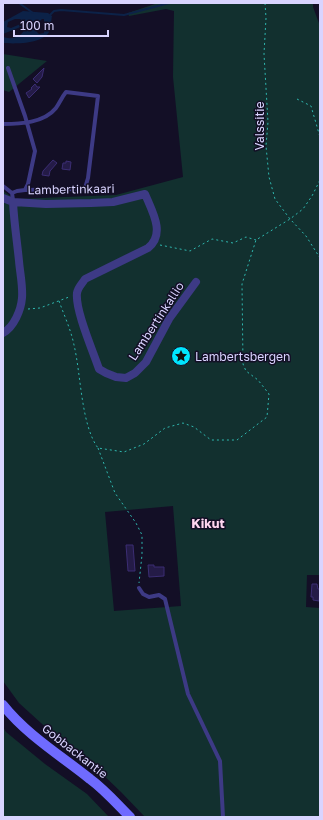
<svg xmlns="http://www.w3.org/2000/svg" width="323" height="820" viewBox="0 0 323 820" font-family="'Golos Text',sans-serif">
<style>
.green{fill:#12302f;fill-rule:evenodd}
.water{fill:#0c2248;fill-rule:evenodd}
.lines{fill:none;stroke-linecap:round;stroke-linejoin:round}
.stream{stroke:#0c2248;stroke-width:2}
.building{fill:#241b47;stroke:#3b2d73}
.path{stroke:#2fb8b0;stroke-width:1;stroke-dasharray:2 3;stroke-linecap:butt}
.lane{stroke:#3d3a85;stroke-width:4}
.street{stroke:#3d3a85;stroke-width:8}
.secondary{stroke:#6f6bff;stroke-width:10}
.labels{text-anchor:middle;dominant-baseline:central;stroke-width:3;stroke-linejoin:round;paint-order:stroke}
.street-label{font-size:12px;fill:#d9d4ff;stroke:#130f26}
.poi-label{font-size:12px;fill:#d9d4ff;stroke:#130f26;text-anchor:start}
.neighbourhood-label{font-size:13px;font-weight:bold;fill:#ffd6f0;stroke:#130f26}
</style>
<rect width="100%" height="100%" fill="#130f26"/>
<path class="green" d="M 158,3 L 313,3 L 313,7 L 320,26 L 320,575 L 307,575 L 306,607 L 320,608 L 320,817 L 145,817 L 121,792 L 96,768 L 52,733 L 19,703 L 3,681 L 3,191 L 15,199 L 116,195 L 183,177 L 173,77 L 174,11 L 166,9 L 129,16 L 128,13 ZM 173,506 L 181,606 L 114,611 L 105,512 Z
M 3,54 L 47,61 L 9,92 L 3,90 Z
M 3,727 L 6,732 L 45,764 L 87,794 L 109,817 L 3,817 Z"/>
<path class="water" d="M 23,11 L 48,13 L 52,16 C 51,21 51,28 49,32 C 42,44 15,44 3,43 L 3,37 C 12,40 22,37 25,28 L 23,26 L 3,34 L 3,22 ZM 15,19 L 20,19 L 23,21 L 23,23 L 11,28 L 7,27 L 8,22 ZM 42,19 L 44,19 L 44,33 L 39,34 C 33,30 37,23 42,19 Z"/>
<g class="lines">
<path class="stream" d="M 19,3 L 33,13
M 50,15 L 54,11 L 61,10 L 124,15 L 169,3"/>
</g>
<path class="building" d="M 44,68 L 42,77 L 37,83 L 33,79 Z
M 35,84 L 37,87 L 40,87 L 29,98 L 26,93 L 32,89 L 31,88 Z
M 53,160 L 57,163 L 50,171 L 49,176 L 42,175 L 43,171 Z
M 66,161 L 71,162 L 70,170 L 62,169 L 63,163 L 66,163 Z
M 126,545 L 133,545 L 135,571 L 128,571 Z
M 148,565 L 154,565 L 154,567 L 164,567 L 164,576 L 149,577 Z
M 312,584 L 317,584 L 318,589 L 320,589 L 319,601 L 313,600 L 313,597 L 311,597 Z"/>
<g class="lines">
<path class="path" d="M 265,3 L 266,18 L 264,54 L 268,122 L 266,146 L 269,177 L 275,199 L 290,219 L 306,236 L 320,258
M 297,99 L 311,106 L 320,137
M 160,245 L 190,251 L 212,239 L 233,243 L 246,237 L 256,240
M 59,301 C 64,315 71,330 74,345 C 81,374 81,425 98,448 L 124,452 L 144,444 L 165,428 L 183,423 L 194,427 L 211,440 L 237,440 L 267,417 L 269,394 L 258,380 L 246,371 L 243,364 L 242,284 L 256,240 L 290,219 L 303,209 L 312,196 L 320,180
M 28,309 L 40,308 L 69,297
M 98,448 L 115,493 L 136,523 L 142,535 L 142,555 L 139,583"/>
<path class="lane" d="M 8,68 L 25,116 L 35,151 L 28,184 L 25,190 L 17,191 L 12,193
M 3,124 C 20,124 44,123 56,108 C 60,102 62,97 66,92 L 98,96 L 88,178 L 85,188 L 80,189 L 25,190
M 3,186 L 12,193 L 13,200 L 11,201
M 139,588 L 143,594 L 149,597 L 159,595 L 165,599 L 188,694 L 220,761 L 223,817"/>
<path class="street" d="M 3,198 L 13,202 L 46,204 L 91,203 L 113,202 L 145,194 C 152,211 166,234 148,248 L 85,279 C 82,284 78,287 77,293 C 75,310 93,351 99,369 L 106,373 L 116,377 L 126,378 L 135,373 L 146,362 L 169,319 L 196,282
M 3,333 C 14,327 21,310 22,298 C 23,286 20,273 19,261 C 17,241 14,222 13,202"/>
<path class="secondary" d="M 3,705 C 27,735 60,755 90,779 C 105,790 117,804 130,817"/>
</g>
<defs>
<symbol id="sight-disc" viewBox="-11 -11 22 22"><circle r="9.5" fill="#00e5ff" stroke="#130f26"/><path d="M0-6L1.8-2.2L6-1.7L2.9 1.2L3.7 5.4L0 3.3L-3.7 5.4L-2.9 1.2L-6-1.7L-1.8-2.2Z" fill="#111"/></symbol>
</defs>
<g fill-rule="evenodd">
<use href="#sight-disc" x="170" y="345" width="22" height="22"/>
</g>
<g class="labels">
<g class="street-label">
<text transform="translate(259 126) rotate(-90)">Valssitie</text>
<text transform="translate(71 189) rotate(-1)">Lambertinkaari</text>
<text transform="translate(156 321) rotate(-57)">Lambertinkallio</text>
<text transform="translate(75 751) rotate(38)">Gobbackantie</text>
</g>
<g class="poi-label">
<text x="195" y="356">Lambertsbergen</text>
</g>
<g class="neighbourhood-label">
<text x="208" y="523">Kikut</text>
</g>
</g>
<rect width="323" height="820" fill="none" stroke="#d9d4ff" stroke-width="8"/>
<path d="M14 30v6h94v-6" fill="none" stroke="#d9d4ff" stroke-width="2"/>
<text x="20" y="30" font-size="12" fill="#d9d4ff" stroke="#130f26" stroke-width="3" paint-order="stroke">100 m</text>
</svg>
